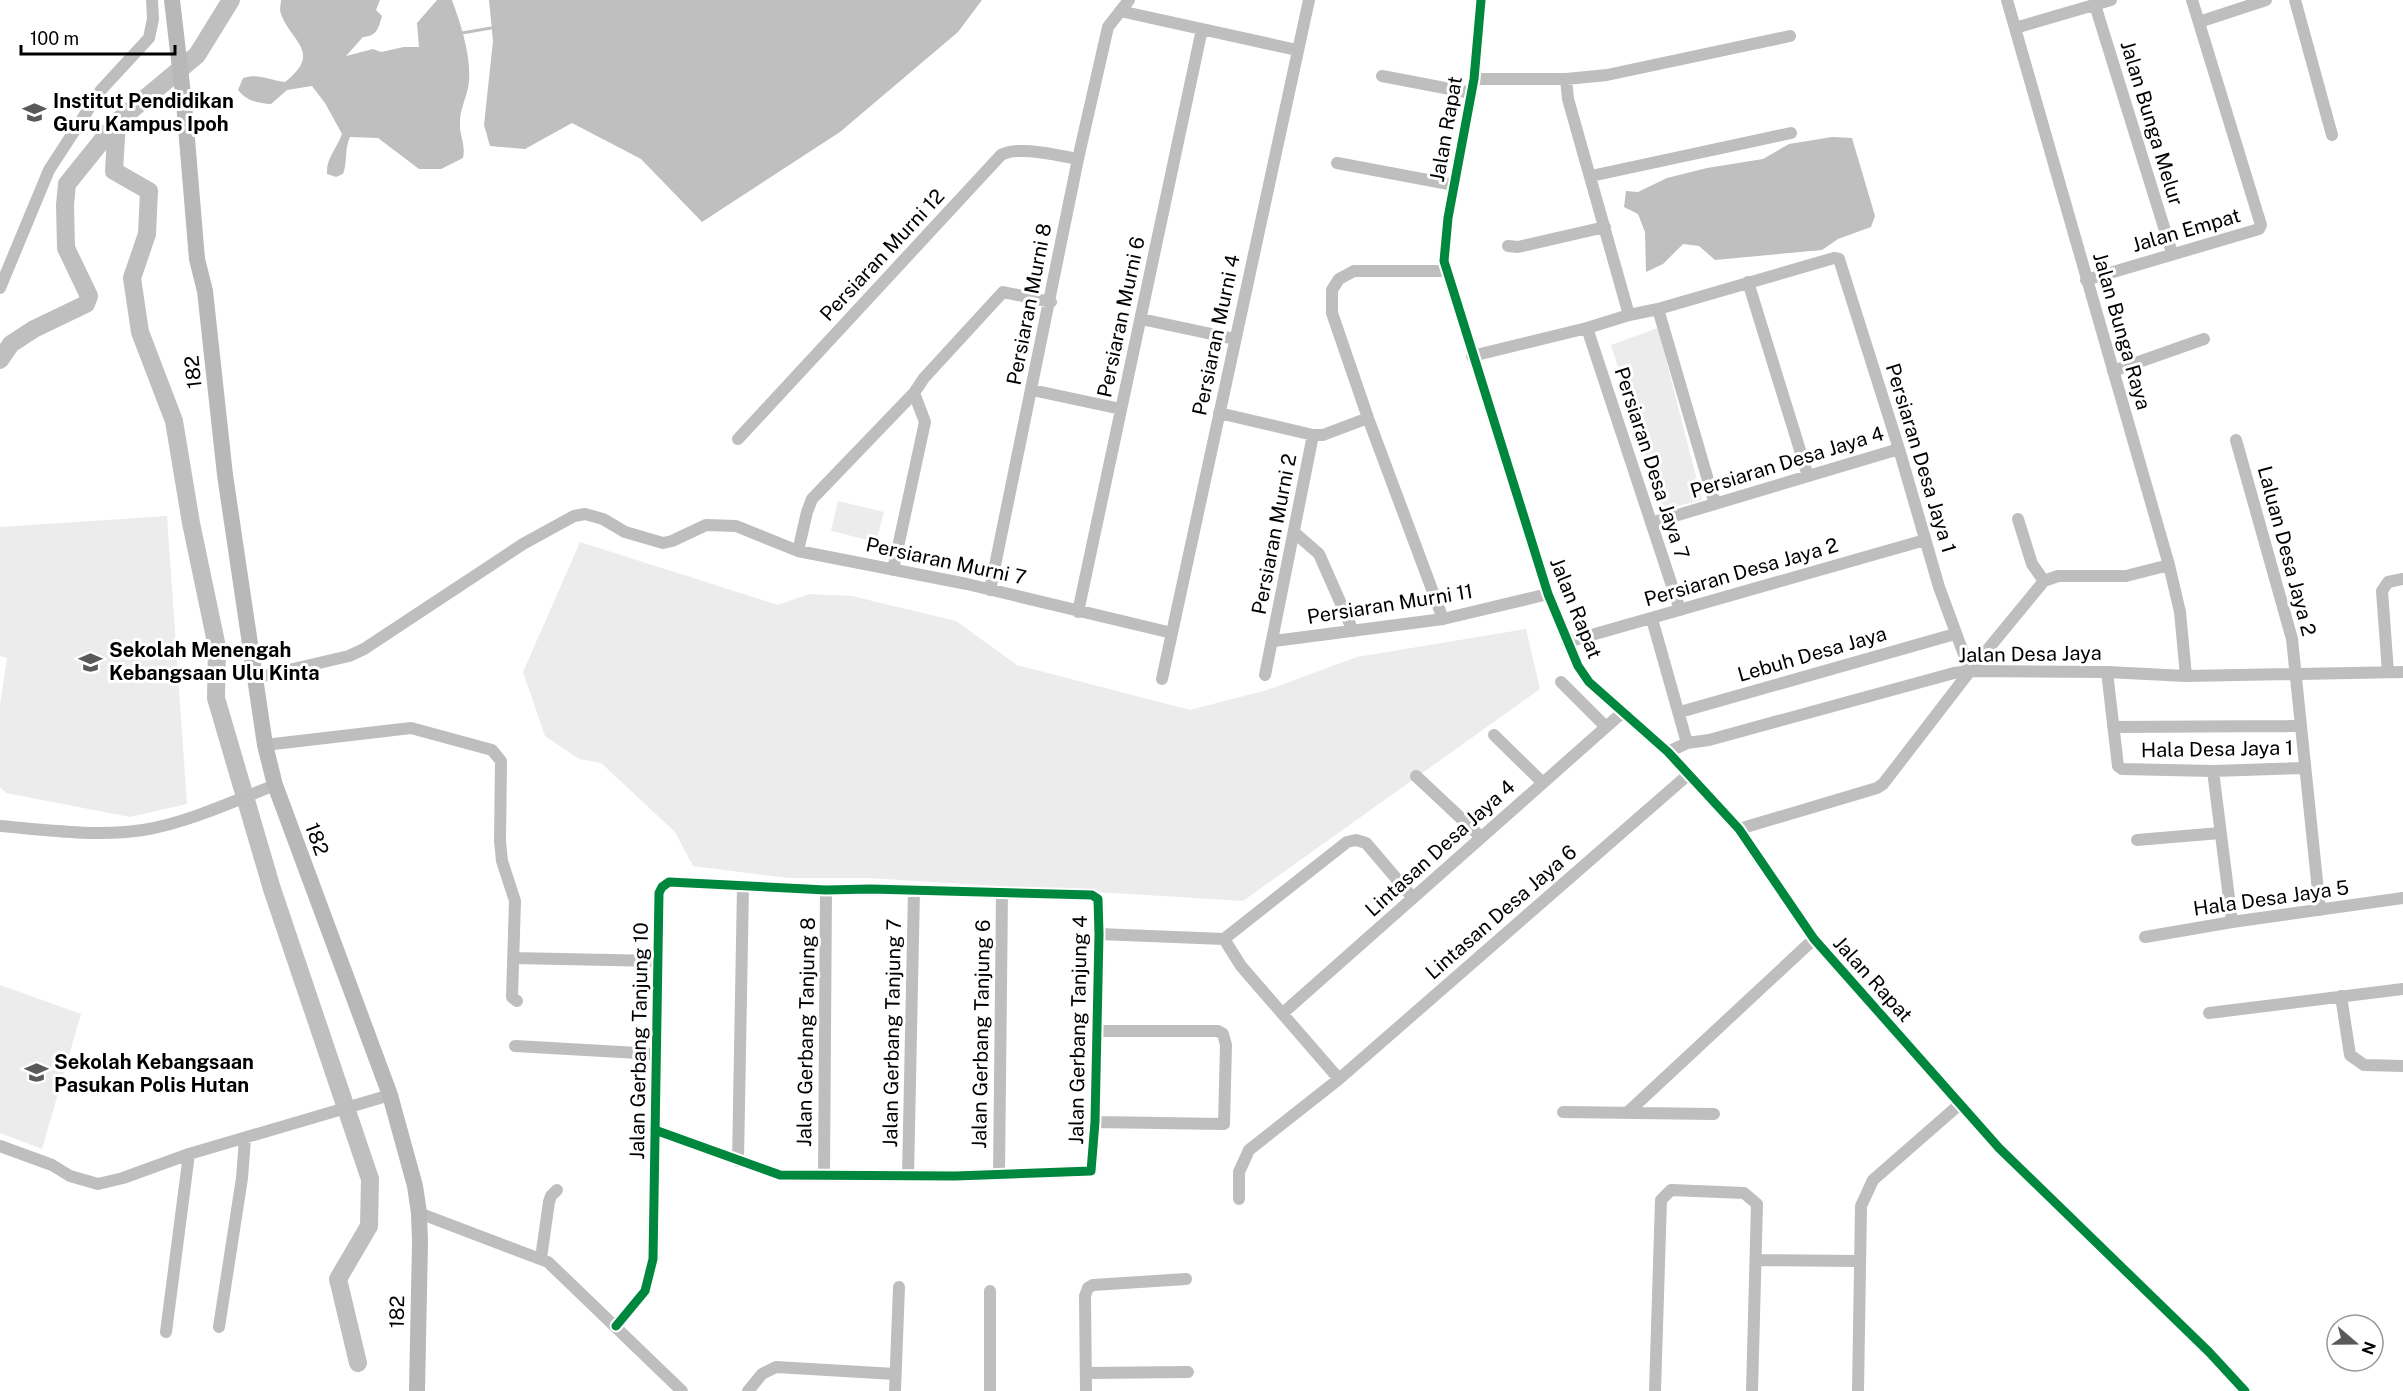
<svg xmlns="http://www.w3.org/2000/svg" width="2403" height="1391" viewBox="0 0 2403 1391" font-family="'Public Sans',sans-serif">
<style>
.green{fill:#ececec}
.water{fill:#bfbfbf}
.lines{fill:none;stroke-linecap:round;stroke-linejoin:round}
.stream{stroke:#bfbfbf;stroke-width:3}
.river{stroke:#bfbfbf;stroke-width:18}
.street{stroke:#bebebe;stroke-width:12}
.secondary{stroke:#b8b8b8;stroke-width:16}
.cycleway-casing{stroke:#fff;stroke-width:13}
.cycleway{stroke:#00873e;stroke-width:9}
.labels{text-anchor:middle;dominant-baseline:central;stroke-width:6;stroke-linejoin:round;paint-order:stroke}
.poi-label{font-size:20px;font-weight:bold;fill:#000;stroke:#fff;text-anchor:start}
.street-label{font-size:20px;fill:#000;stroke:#fff}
</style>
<rect width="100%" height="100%" fill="#fff"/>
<path class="green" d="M 1658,328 L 1702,500 L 1663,510 L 1611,345 Z
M 838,501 L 884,512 L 876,542 L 831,531 Z
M 167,516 L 187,804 L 130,817 L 6,793 L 0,787 L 0,705 L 7,658 L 0,656 L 0,527 Z
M 580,542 L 778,605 L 809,594 L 852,596 L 956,621 L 1017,665 L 1190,710 L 1267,690 L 1357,657 L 1526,629 L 1540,689 L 1243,901 L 868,878 L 787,878 L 693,866 L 675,832 L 601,763 L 579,759 L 545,736 L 523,672 Z
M 0,985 L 81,1014 L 42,1149 L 0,1133 Z"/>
<path class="water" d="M 281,0 L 380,0 L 376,10 L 382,16 C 378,29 377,36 363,37 L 346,56 L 373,49 L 381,52 L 404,47 L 419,47 L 417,23 L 437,0 L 452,0 C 461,25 471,55 469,81 C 468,95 460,108 460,122 C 459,135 466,145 463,158 L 441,169 L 419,169 L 378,138 L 350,137 C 344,150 348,161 343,174 L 336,177 L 327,174 C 326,158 336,150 342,134 L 325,103 L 312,86 L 287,90 L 271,104 C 257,103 247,101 238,90 L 243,78 C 259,73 268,80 285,82 C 323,52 291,42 281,14 C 279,10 281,4 281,0 Z
M 489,0 L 982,0 L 958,32 L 840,132 L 702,222 L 641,159 L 572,123 L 525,149 L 490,146 L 484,125 L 493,41 Z
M 1832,137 L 1852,138 L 1875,216 L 1871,227 L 1838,239 L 1822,250 L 1715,260 L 1699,246 L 1683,244 L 1663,264 L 1646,272 L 1645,232 L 1638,214 L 1624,207 L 1626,191 L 1638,192 L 1667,178 L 1707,168 L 1763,159 L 1789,144 Z"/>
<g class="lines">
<path class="stream" d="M 462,33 L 491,28"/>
<path class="river" d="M 117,122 L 114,171 L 149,191 L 147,234 L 132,278 L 140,332 L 174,421 L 191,523 L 217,647 L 216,698 L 272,889 L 370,1179 L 369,1226 L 338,1279 L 358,1363
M 0,360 L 11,344 L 34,329 L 86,304 L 89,296 L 66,248 L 65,205 L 67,184 L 117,122 L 197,55 L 231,0"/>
<path class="street" d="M 1481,0 L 1474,79 L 1448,218 L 1444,261 L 1548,594 L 1578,666 L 1589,682 L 1668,752 L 1739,829 L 1814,939 L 1999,1148 L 2209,1352 L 2245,1391
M 2007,0 L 2169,565 L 2180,612 L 2186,676
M 2295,0 L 2332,135
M 2095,5 L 2172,253
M 1120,11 L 1297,50
M 2199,22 L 2266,0
M 2015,28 L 2111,0
M 1382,76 L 1471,93
M 1474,79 L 1566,79 L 1607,75 L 1790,36
M 1566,79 L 1568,99 L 1629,315
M 1337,163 L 1454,185
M 1591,176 L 1791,133
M 1508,246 L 1518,247 L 1605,227
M 2086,280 L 2259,229 L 2261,225 L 2192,0
M 1748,282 L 1808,476
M 0,288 L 49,170 L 101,90 L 149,38 L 153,19 L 152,0
M 1658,309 L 1715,504
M 1141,319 L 1235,339
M 1587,328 L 1680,610
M 1472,356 L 1587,328 L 1629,315 L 1658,309 L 1834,258 L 1839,259 L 1899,449 L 1939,587 L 1970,671
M 2113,371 L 2204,339
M 1032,390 L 1121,409
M 1219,413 L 1313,435 L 1323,435 L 1368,418
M 738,439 L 1001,155 C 1018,145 1059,156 1078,159
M 2236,440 L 2292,639 L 2320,910
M 2018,519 L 2032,564 L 2044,581
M 1651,523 L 1899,449
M 1295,533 L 1319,554 L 1353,631
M 798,551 L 807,512 L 812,499 L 914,393
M 893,570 L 925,422 L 914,393 L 924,378 L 1003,292 L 1051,302
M 990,590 L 1078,159 L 1108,27 L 1129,0
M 1078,612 L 1202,29
M 1443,619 L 1368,418 L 1332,313 L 1332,290 L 1339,279 L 1354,271 L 1445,271
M 1652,619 L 1687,743
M 1274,641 L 1443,619 L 1548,594
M 1567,642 L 1925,540
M 2107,672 L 2118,766 L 2122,769 L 2213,771 L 2304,768
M 2388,672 L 2382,591 L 2388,582 L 2403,579
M 1265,675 L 1313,435
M 255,678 L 349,656 L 364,649 L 523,544 L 574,516 L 585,514 L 603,519 L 625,532 L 663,543 L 672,541 L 706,525 L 736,526 L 798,551 L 967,584 L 1172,633
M 1162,679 L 1309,0
M 1561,682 L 1606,727
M 1680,712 L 1955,634
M 2113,727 L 2300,726
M 1494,735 L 1543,783
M 265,745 L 411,728 L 492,750 L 501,761 L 500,841 L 502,861 L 515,901 L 512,997 L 517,1001
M 1668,752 L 1687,743 L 1709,740 L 1954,673 L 1970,671 L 2107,672 L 2186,676 L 2403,672
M 2213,771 L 2232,922
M 1416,776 L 1481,837
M 0,826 C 46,830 97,837 143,830 C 187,823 234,801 275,785
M 1739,829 L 1877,788 L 1883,784 L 1970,671 L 2044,581 L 2058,576 L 2126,576 L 2169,565
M 2137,840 L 2220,833
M 1099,934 L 1224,939
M 2145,937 L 2232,922 L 2403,898
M 1224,939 L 1347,842 L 1356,840 L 1366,843 L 1413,898
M 1224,939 L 1241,966 L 1339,1079
M 513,958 L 658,961
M 2341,996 L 2350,1055 L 2364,1065 L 2403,1066
M 1283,1013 L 1623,712
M 2209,1013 L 2403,989
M 515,1046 L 656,1054
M 1563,1112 L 1714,1114
M 1627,1113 L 1814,939
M 1095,1122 L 1224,1124 L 1226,1045 L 1223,1034 L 1218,1031 L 1097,1031
M 0,1146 L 52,1165 L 70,1176 L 98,1184 L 123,1178 L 189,1154 L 390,1095
M 738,1161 L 743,886
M 824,1175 L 826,890
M 999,1175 L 1002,893
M 908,1176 L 914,890
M 1239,1199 L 1239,1172 L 1249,1150 L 1339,1079 L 1689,774
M 419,1213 L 548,1262 L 682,1391
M 541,1258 L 549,1202 L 551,1196 L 557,1190
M 1756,1260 L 1860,1261
M 616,1326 L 645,1291 L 653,1259 L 659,893 L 662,887 L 669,882 L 826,890 L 871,889 L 1092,895 L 1098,899 L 1099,934 L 1095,1122 L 1091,1171 L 955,1176 L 780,1175 L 655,1130
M 219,1327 L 242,1178 L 245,1139
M 166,1332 L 189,1154
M 1086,1373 L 1188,1372
M 748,1391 L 762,1374 L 776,1367 L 895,1374
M 895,1391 L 899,1287
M 990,1391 L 990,1291
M 1086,1391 L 1085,1296 L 1088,1288 L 1093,1285 L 1186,1279
M 1655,1391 L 1661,1200 L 1671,1190 L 1744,1193 L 1757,1204 L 1752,1391
M 1858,1391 L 1861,1206 L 1873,1180 L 1960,1104"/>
<path class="secondary" d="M 172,0 L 184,103 L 197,259 L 205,291 L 225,475 L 265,745 L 275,785 L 390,1095 L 415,1186 L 419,1213 L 420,1242 L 417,1391"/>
<defs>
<path id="cycleway" d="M 1481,0 L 1474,79 L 1448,218 L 1444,261 L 1548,594 L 1578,666 L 1589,682 L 1668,752 L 1739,829 L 1814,939 L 1999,1148 L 2209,1352 L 2245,1391
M 616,1326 L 645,1291 L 653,1259 L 659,893 L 662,887 L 669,882 L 826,890 L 871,889 L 1092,895 L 1098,899 L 1099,934 L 1095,1122 L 1091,1171 L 955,1176 L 780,1175 L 655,1130"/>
</defs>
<use href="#cycleway" class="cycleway-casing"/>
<use href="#cycleway" class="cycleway"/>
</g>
<defs>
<symbol id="university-bare" viewBox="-9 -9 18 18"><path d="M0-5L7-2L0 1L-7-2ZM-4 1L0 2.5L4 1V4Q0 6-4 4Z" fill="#595959" stroke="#fff" stroke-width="2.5" paint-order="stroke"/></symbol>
<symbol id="school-bare" viewBox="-9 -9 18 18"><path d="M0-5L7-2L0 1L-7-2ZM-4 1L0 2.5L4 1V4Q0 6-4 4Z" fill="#595959" stroke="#fff" stroke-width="2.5" paint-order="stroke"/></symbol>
</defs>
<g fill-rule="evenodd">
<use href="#university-bare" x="18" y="96" width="33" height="33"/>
<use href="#school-bare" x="74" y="646" width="33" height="33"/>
<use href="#school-bare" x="20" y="1056" width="33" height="33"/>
</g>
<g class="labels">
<g class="poi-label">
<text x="53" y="101">Institut Pendidikan<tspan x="53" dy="23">Guru Kampus Ipoh</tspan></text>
<text x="109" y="650">Sekolah Menengah<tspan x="109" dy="23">Kebangsaan Ulu Kinta</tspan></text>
<text x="54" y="1062">Sekolah Kebangsaan<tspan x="54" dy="23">Pasukan Polis Hutan</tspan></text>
</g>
<g class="street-label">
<text transform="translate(2152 123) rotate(73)">Jalan Bunga Melur</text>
<text transform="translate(1446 129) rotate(-80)">Jalan Rapat</text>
<text transform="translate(2186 230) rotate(-16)">Jalan Empat</text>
<text transform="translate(882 255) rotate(-47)">Persiaran Murni 12</text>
<text transform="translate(1029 304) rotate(-79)">Persiaran Murni 8</text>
<text transform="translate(1121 317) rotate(-78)">Persiaran Murni 6</text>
<text transform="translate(2122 331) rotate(74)">Jalan Bunga Raya</text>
<text transform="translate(1216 335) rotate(-78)">Persiaran Murni 4</text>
<text transform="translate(193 372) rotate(-96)">182</text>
<text transform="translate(1921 458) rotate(73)">Persiaran Desa Jaya 1</text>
<text transform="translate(1787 462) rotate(-17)">Persiaran Desa Jaya 4</text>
<text transform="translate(1652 463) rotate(72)">Persiaran Desa Jaya 7</text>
<text transform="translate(1274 534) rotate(-79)">Persiaran Murni 2</text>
<text transform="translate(2287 551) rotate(75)">Laluan Desa Jaya 2</text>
<text transform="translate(946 561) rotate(12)">Persiaran Murni 7</text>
<text transform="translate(1741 572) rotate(-16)">Persiaran Desa Jaya 2</text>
<text transform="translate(1390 604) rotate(-9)">Persiaran Murni 11</text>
<text transform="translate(1576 608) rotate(68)">Jalan Rapat</text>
<text transform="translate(1812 654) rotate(-16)">Lebuh Desa Jaya</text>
<text transform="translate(2030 654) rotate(-1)">Jalan Desa Jaya</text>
<text transform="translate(2217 749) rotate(-1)">Hala Desa Jaya 1</text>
<text transform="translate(317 839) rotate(70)">182</text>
<text transform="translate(1440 848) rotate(-42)">Lintasan Desa Jaya 4</text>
<text transform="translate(2271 898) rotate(-8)">Hala Desa Jaya 5</text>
<text transform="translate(1501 912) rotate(-41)">Lintasan Desa Jaya 6</text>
<text transform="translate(1873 979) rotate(48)">Jalan Rapat</text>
<text transform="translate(1078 1030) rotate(-89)">Jalan Gerbang Tanjung 4</text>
<text transform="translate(806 1032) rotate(-89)">Jalan Gerbang Tanjung 8</text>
<text transform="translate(892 1033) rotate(-89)">Jalan Gerbang Tanjung 7</text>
<text transform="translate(981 1034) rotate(-89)">Jalan Gerbang Tanjung 6</text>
<text transform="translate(639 1041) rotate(-89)">Jalan Gerbang Tanjung 10</text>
<text transform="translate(397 1312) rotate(-89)">182</text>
</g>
</g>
<g transform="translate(2355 1343) rotate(110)"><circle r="28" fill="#ffffff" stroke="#999999" stroke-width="1.5"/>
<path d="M0-4.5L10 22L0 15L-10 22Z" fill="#595959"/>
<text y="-9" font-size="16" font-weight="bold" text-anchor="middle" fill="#000000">N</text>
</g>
<path d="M21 45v9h154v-9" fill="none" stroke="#000000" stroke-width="3"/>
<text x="30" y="45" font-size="18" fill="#000000" stroke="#ffffff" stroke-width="4.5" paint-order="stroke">100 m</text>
</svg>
